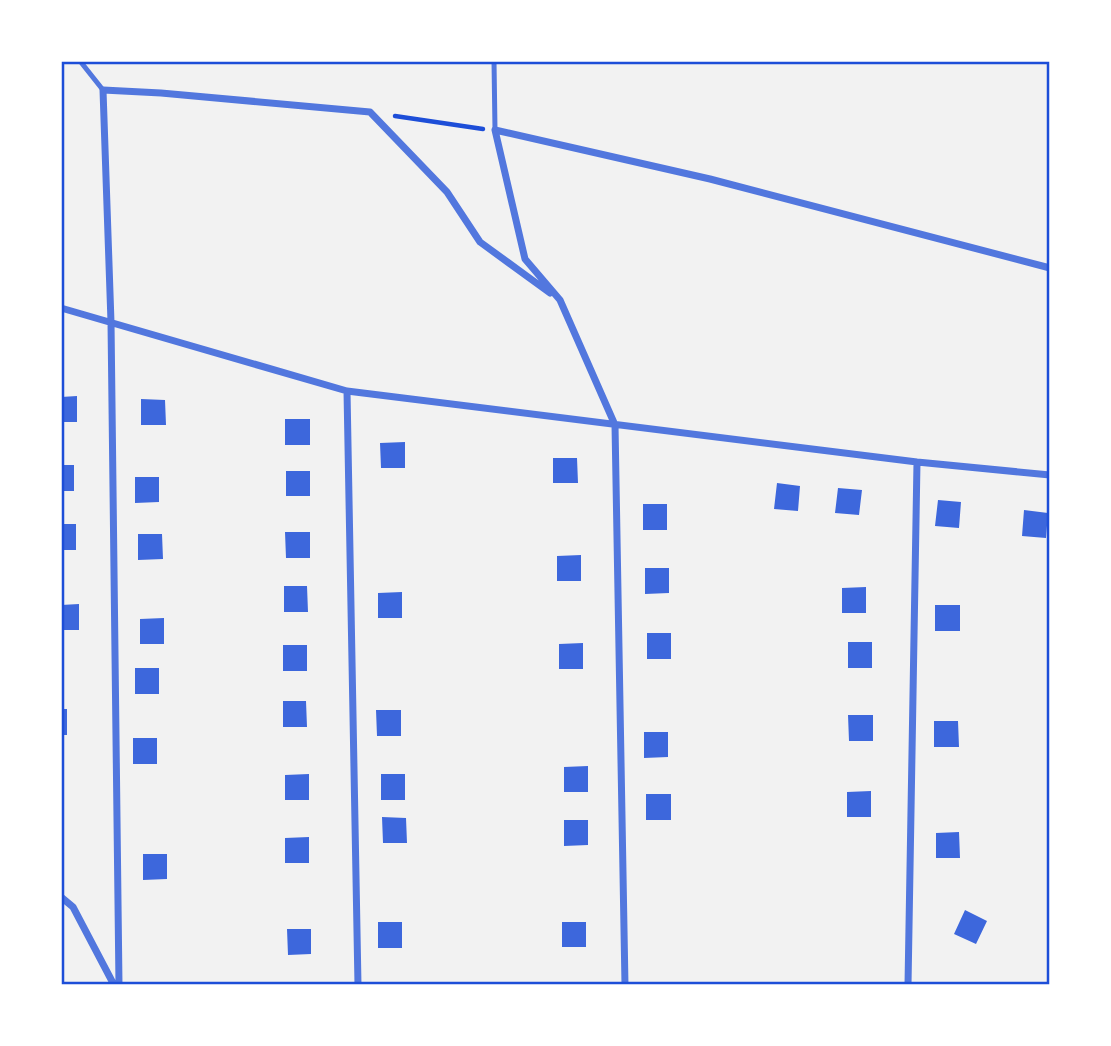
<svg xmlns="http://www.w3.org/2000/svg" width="1111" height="1046" viewBox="0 0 1111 1046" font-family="Helvetica,sans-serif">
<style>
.building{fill:#3d67dc}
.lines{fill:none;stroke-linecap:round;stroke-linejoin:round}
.path{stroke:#1d4ed8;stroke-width:4.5}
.service{stroke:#5277de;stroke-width:5}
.minor{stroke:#5277de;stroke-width:7}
.neatline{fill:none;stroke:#1d4ed8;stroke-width:2.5}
</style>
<rect width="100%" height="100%" fill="#f2f2f2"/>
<path class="building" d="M 77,396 L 77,422 L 61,422 L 61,397 Z
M 141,399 L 165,400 L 166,425 L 141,425 Z
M 285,419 L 310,419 L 310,445 L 285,445 Z
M 405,442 L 405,468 L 381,468 L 380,443 Z
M 553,458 L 577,458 L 578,483 L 553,483 Z
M 61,465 L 74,465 L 74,491 L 61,491 Z
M 286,471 L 310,471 L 310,496 L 286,496 Z
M 135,477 L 159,477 L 159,502 L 135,503 Z
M 777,483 L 800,486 L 798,511 L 774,509 Z
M 838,488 L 862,490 L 859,515 L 835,513 Z
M 938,500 L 961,502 L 959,528 L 935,526 Z
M 643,504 L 667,504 L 667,530 L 643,530 Z
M 1024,510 L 1048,513 L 1046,538 L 1022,536 Z
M 61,524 L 76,524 L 76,550 L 61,550 Z
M 285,532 L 310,532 L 310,558 L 286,558 Z
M 138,534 L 162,534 L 163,559 L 138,560 Z
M 581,555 L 581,581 L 557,581 L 557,556 Z
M 645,568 L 669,568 L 669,593 L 645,594 Z
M 284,586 L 307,586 L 308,612 L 284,612 Z
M 866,587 L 866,613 L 842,613 L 842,588 Z
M 402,592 L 402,618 L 378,618 L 378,593 Z
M 79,604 L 79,630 L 61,630 L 61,605 Z
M 935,605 L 960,605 L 960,631 L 935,631 Z
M 164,618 L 164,644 L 140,644 L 140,619 Z
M 647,633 L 671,633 L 671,659 L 647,659 Z
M 848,642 L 872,642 L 872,668 L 848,668 Z
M 583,643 L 583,669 L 559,669 L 559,644 Z
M 283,645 L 307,645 L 307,671 L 283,671 Z
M 135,668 L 159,668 L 159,694 L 135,694 Z
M 283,701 L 306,701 L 307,727 L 283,727 Z
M 61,709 L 67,709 L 67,735 L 61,735 Z
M 376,710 L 401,710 L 401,736 L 377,736 Z
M 848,715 L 873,715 L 873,741 L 849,741 Z
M 934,721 L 958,721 L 959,747 L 934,747 Z
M 644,732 L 668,732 L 668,757 L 644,758 Z
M 133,738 L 157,738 L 157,764 L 133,764 Z
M 588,766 L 588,792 L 564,792 L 564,767 Z
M 309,774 L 309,800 L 285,800 L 285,775 Z
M 381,774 L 405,774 L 405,800 L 381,800 Z
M 871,791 L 871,817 L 847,817 L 847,792 Z
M 646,794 L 671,794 L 671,820 L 646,820 Z
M 382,817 L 406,818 L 407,843 L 383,843 Z
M 564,820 L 588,820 L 588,845 L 564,846 Z
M 959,832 L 960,858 L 936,858 L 936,833 Z
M 309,837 L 309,863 L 285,863 L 285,838 Z
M 143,854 L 167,854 L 167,879 L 143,880 Z
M 965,910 L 987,921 L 976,944 L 954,934 Z
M 378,922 L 402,922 L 402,948 L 378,948 Z
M 562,922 L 586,922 L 586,947 L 562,947 Z
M 287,929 L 311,929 L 311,954 L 288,955 Z"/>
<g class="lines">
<path class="path" d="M 395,116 L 483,129"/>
<path class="service" d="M 80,61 L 103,90
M 494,61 L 495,130"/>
<path class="minor" d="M 61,308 L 347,391 L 917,462 L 1050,475
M 347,391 L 358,985
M 61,897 L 73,907 L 114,985
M 119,985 L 111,322 L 103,90 L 161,93 L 370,112 L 447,192 L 480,242 L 550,293
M 625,985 L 615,425 L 560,300 L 525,259 L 495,130 L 710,179 L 1050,268
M 908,985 L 917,462"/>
</g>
<rect width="1111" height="1046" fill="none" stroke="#ffffff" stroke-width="126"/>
<rect x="63" y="63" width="985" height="920" class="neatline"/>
</svg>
